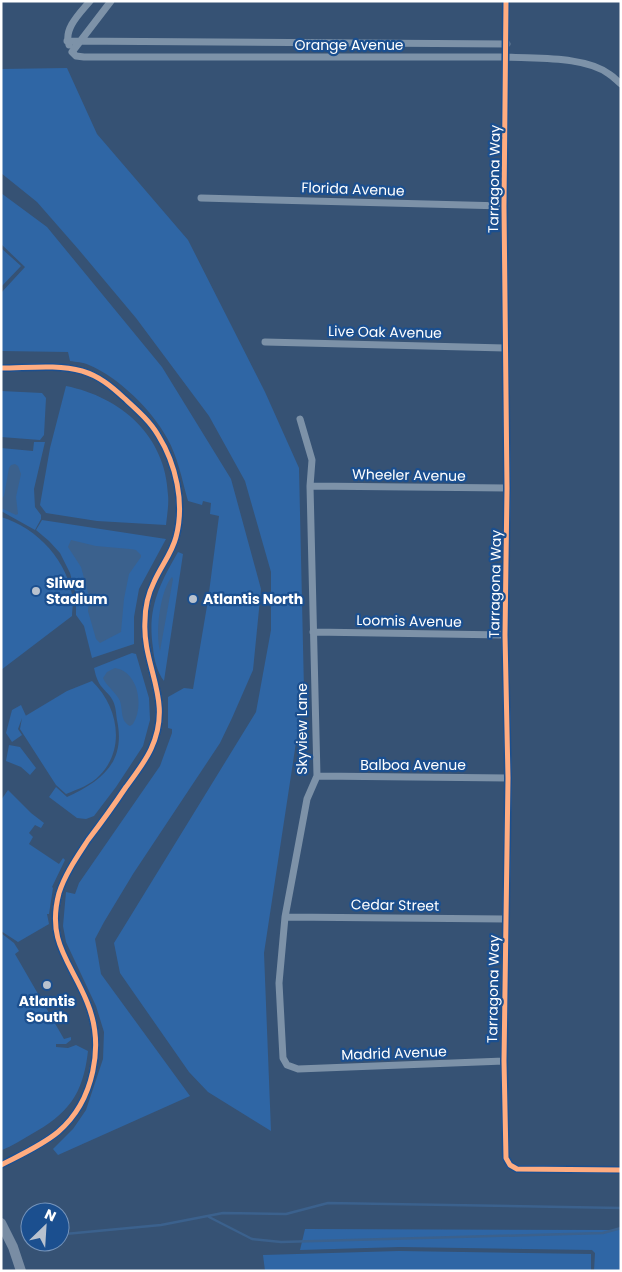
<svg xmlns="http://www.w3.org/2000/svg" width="622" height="1272" viewBox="0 0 622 1272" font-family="Poppins,sans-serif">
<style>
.green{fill:#2f66a5}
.water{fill:#3b618d}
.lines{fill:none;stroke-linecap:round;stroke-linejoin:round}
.stream{stroke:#3b618d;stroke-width:2.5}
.street{stroke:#7d92a8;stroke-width:7}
.secondary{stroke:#798da4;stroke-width:10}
.cycleway-casing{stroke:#1b4f8f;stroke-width:8}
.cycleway{stroke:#ffac80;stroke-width:5}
.poi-dot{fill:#b9c2ce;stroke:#1b4f8f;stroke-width:2}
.labels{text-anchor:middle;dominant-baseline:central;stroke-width:4.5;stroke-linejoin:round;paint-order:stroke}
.street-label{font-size:14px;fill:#fff;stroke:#1b4f8f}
.poi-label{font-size:14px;font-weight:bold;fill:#fff;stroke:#1b4f8f;text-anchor:start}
</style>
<rect width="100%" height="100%" fill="#365274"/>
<path class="green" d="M 67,68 L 97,134 L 188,240 L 265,392 L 299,468 L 304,690 L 264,953 L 271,1131 L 208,1092 L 189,1072 L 120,973 L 114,943 L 256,712 L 271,630 L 271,572 L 245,481 L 209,416 L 136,318 L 79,250 L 37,202 L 1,173 L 1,69 Z
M 1,193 L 47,227 L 162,367 L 231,479 L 261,589 L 253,670 L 232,718 L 220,743 L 133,874 L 104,922 L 95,939 L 101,974 L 190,1096 L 58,1155 L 53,1149 L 73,1129 L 86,1110 L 103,1059 L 104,1032 L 96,1006 L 66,942 L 63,926 L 66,892 L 75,894 L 79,883 L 160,766 L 172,733 L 172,729 L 168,728 L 168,697 L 184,688 L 193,689 L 208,600 L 219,516 L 210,514 L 211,503 L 203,501 L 202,505 L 188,501 C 182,480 178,457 167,438 C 152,410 118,377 89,365 C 83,362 76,362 70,361 L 68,352 L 1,351 L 1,293 L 25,267 L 1,244 Z
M 1,248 L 21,266 L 1,287 Z
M 66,386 C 121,397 166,436 168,495 C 169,505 167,515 166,525 L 97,521 L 46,513 L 40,505 L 50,448 Z
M 1,391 L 42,393 L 46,398 L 44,435 L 40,440 L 1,437 Z
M 34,442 L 45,442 L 34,489 L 35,507 L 41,515 L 41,519 L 35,530 L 1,511 L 1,448 L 33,451 Z
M 1,517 C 38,528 69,562 73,601 C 73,606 72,611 72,616 L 1,670 Z
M 42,520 L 166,539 L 139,589 L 134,617 L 134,644 L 92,658 L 84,626 L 76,615 L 76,595 L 70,573 L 60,553 L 49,541 L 36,530 Z
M 178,552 L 183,554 L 164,681 C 157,672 154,659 153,648 C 147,609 159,585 178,552 Z
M 132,653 L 136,654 L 149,698 L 150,720 L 143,746 L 116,787 L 94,816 L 86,819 L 77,818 L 49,797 L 56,787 L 67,797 C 102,781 126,762 117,720 C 116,714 116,707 113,701 C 110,694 102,689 99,683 C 96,678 95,672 94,668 Z
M 92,681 C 118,706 126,748 100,775 C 91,785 78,789 66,794 L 56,785 L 20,729 L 22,718 L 67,691 Z
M 21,705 L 26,716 L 22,718 L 18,729 L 22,735 L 12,742 L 6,733 L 12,710 Z
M 9,745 L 20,747 L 36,768 L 30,775 L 21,767 L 6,761 Z
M 8,790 L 31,813 L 44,823 L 41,828 L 35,825 L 29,833 L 33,837 L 29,844 L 59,864 L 63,858 L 65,860 L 52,887 L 53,888 L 49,914 L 47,914 L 49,924 L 18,942 L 1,931 L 1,800 Z
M 1,933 L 14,943 L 19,951 L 15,954 L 64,1039 L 71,1037 L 71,1040 L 66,1044 L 56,1044 L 56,1047 L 68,1048 L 76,1045 L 88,1051 C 83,1095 68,1114 30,1135 C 21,1140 12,1146 2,1150 Z
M 305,1229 L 621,1230 L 621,1271 L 594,1271 L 595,1253 L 592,1250 L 400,1247 L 300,1250 Z
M 399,1251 L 591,1254 L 591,1271 L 265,1271 L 263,1255 Z"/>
<path class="water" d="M 15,464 L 18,466 L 21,474 L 16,497 L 18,514 L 16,515 L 1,508 L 1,499 L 4,496 L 9,468 L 11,465 Z
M 71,540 L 96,546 L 130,549 L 136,550 L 141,555 L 141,557 L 129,574 L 124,599 L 121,632 L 100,643 L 96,639 L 88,611 L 89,596 L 81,567 L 68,547 Z
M 172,577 L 173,579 L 160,651 C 155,634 160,590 172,577 Z
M 115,668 C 139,672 144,707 133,724 L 130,726 C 120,721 123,710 120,701 C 116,692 107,687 103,678 L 107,672 Z"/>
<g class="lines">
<path class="stream" d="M 209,1217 L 252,1239 L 281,1242 L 603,1233 L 621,1228
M 65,1234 L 161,1225 L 223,1213 L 286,1214 L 328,1203 L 621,1208"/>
<path class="street" d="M 506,1 L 504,206 L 507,488 L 505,635 L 508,778 L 504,1061 L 506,1158 L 510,1165 L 517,1169 L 621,1170
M 67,41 L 507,44
M 69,45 C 63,29 80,13 90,1
M 72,52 L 76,56 L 84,57 L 507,57 C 537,59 585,56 609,74 C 614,77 617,81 621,84
M 72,52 L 111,1
M 201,198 L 504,206
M 265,342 L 505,348
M 1,368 C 27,368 57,364 82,371 C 99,376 111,386 124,398 C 136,409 150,421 158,435 C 176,464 185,503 176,537 C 172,553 161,566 154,582 C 148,594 145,607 145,621 C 142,667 174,700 151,749 C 145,762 135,775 126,787 C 114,805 101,823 88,840 C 77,857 65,874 59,893 C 46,942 71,962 87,1002 C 105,1045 94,1101 58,1132 C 41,1146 20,1155 1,1165
M 300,419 L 312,460 L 310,486 L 317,776 L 307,799 L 285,917 L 279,983 L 283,1058 L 287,1065 L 298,1069 L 504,1061
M 310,486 L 507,488
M 313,632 L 505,635
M 317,776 L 508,778
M 285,917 L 505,919"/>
<path class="secondary" d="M 1,1223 L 13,1247 L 21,1271"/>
<defs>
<path id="cycleway" d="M 506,1 L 504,206 L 507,488 L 505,635 L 508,778 L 504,1061 L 506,1158 L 510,1165 L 517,1169 L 621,1170
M 1,368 C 27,368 57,364 82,371 C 99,376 111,386 124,398 C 136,409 150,421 158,435 C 176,464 185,503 176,537 C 172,553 161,566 154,582 C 148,594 145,607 145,621 C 142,667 174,700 151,749 C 145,762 135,775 126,787 C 114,805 101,823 88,840 C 77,857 65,874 59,893 C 46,942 71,962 87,1002 C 105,1045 94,1101 58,1132 C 41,1146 20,1155 1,1165"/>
</defs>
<use href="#cycleway" class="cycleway-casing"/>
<use href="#cycleway" class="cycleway"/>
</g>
<g class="poi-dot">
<circle cx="36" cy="591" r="5"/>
<circle cx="193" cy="599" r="5"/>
<circle cx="47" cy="985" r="5"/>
</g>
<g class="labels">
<g class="street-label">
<text x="349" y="45">Orange Avenue</text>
<text transform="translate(494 179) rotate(-89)">Tarragona Way</text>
<text transform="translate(353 189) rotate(2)">Florida Avenue</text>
<text transform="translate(385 332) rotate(1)">Live Oak Avenue</text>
<text transform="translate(409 475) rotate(1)">Wheeler Avenue</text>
<text transform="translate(495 584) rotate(-89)">Tarragona Way</text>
<text transform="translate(409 621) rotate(1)">Loomis Avenue</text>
<text transform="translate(302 729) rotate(-90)">Skyview Lane</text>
<text x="413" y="765">Balboa Avenue</text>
<text transform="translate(395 905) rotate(1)">Cedar Street</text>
<text transform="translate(493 989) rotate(-89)">Tarragona Way</text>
<text transform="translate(394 1053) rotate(-2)">Madrid Avenue</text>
</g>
<g class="poi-label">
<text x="46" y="583">Sliwa<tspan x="46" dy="16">Stadium</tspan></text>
<text x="203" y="599">Atlantis North</text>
<text x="47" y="1001" text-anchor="middle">Atlantis<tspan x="47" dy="16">South</tspan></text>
</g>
</g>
<rect width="622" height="1272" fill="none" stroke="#ffffff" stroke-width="5"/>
<g transform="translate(45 1227) rotate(25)"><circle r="24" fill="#1b4f8f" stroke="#7695bc"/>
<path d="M0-4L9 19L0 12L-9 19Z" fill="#b9c2ce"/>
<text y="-8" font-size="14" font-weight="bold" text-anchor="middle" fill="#ffffff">N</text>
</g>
</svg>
